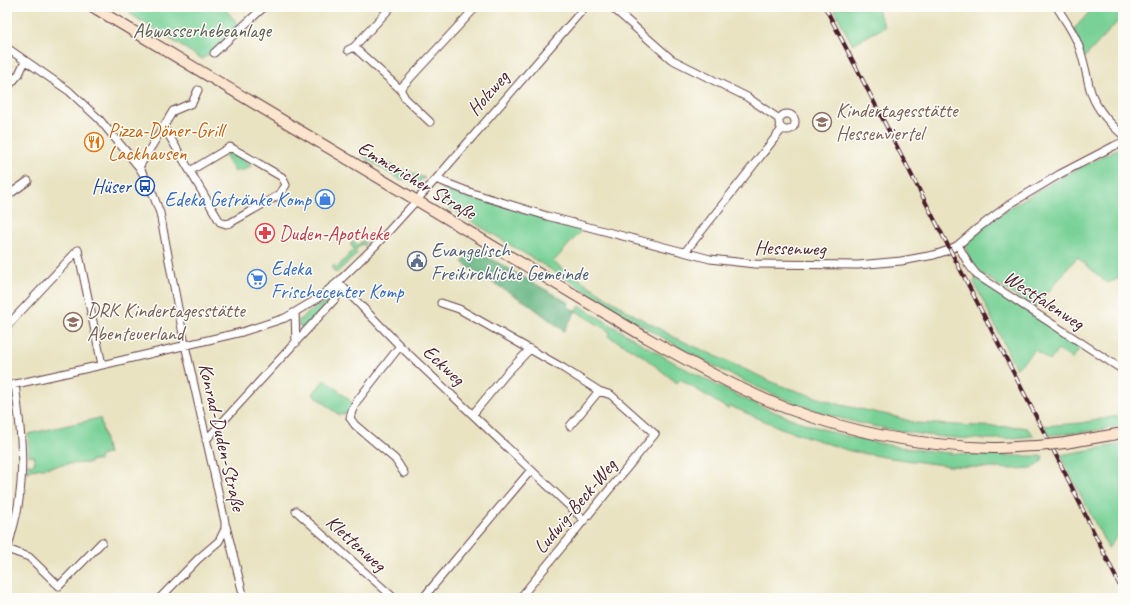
<svg xmlns="http://www.w3.org/2000/svg" width="1130" height="605" viewBox="0 0 1130 605" font-family="Caveat,sans-serif">
<style>
.green{fill:#79d197;stroke:#627861}
.forest{fill:#62b380;stroke:#566956}
.lines{fill:none;stroke-linecap:round;stroke-linejoin:round}
.street-casing{stroke:#623c42;stroke-width:9}
.secondary-casing{stroke:#623c42;stroke-width:12}
.street{stroke:#fff;stroke-width:7}
.secondary{stroke:#fbe5cf;stroke-width:10}
.rail-casing{stroke:#4a1f2b;stroke-width:4}
.rail{stroke:#fdfcf7;stroke-width:2.5;stroke-dasharray:8;stroke-linecap:butt}
.secondary-bridge-casing{stroke:#623c42;stroke-width:12;stroke-linecap:butt}
.secondary-bridge{stroke:#fbe5cf;stroke-width:10}
.labels{text-anchor:middle;dominant-baseline:central;stroke-width:3;stroke-linejoin:round;paint-order:stroke}
.park-label{font-size:20px;fill:#5a5d51;stroke:#fdfcf7}
.street-label{font-size:20px;fill:#4a1f2b;stroke:#fdfcf7}
.education-label{font-size:20px;fill:#785e54;stroke:#fdfcf7;text-anchor:start}
.food-label{font-size:20px;fill:#c56008;stroke:#fdfcf7;text-anchor:start}
.transit-label{font-size:20px;fill:#164399;stroke:#fdfcf7;text-anchor:end}
.shop-label{font-size:20px;fill:#366cbe;stroke:#fdfcf7;text-anchor:end}
.health-label{font-size:20px;fill:#be3a42;stroke:#fdfcf7;text-anchor:start}
.service-label{font-size:20px;fill:#4e5e75;stroke:#fdfcf7;text-anchor:start}
</style>
<rect width="100%" height="100%" fill="#fdfcf7"/>
<filter id="ink" filterUnits="userSpaceOnUse"><feTurbulence type="fractalNoise" baseFrequency=".025" numOctaves="2"/><feDisplacementMap in="SourceGraphic" scale="8" xChannelSelector="R" yChannelSelector="G"/><feConvolveMatrix kernelMatrix="1 2 1 2 8 2 1 2 1" color-interpolation-filters="sRGB"/></filter>
<filter id="wash" filterUnits="userSpaceOnUse"><feTurbulence type="fractalNoise" baseFrequency=".012" numOctaves="4" result="noise"/><feDisplacementMap in="SourceGraphic" scale="16" xChannelSelector="R" yChannelSelector="G"/><feGaussianBlur stdDeviation="0.9" result="paint"/><feColorMatrix in="noise" values="0 0 0 0 0 0 0 0 0 0 0 0 0 0 0 0 0 1.4 0 .05"/><feComposite in="paint" operator="in"/></filter>
<g filter="url(#wash)">
<rect width="100%" height="100%" fill="#e9e3c2"/>
<path class="green" d="M 134,7 L 223,7 L 240,26 L 213,52 L 202,59 L 130,14 Z
M 833,7 L 876,7 L 885,27 L 852,44 Z
M 1094,7 L 1123,7 L 1123,16 L 1085,57 L 1074,29 Z
M 1123,146 L 1123,277 L 1107,283 L 1077,257 L 1034,309 L 981,273 L 971,260 L 967,253 L 966,245 L 970,239 L 989,223 L 1012,206 L 1060,178 Z
M 229,152 L 233,153 L 252,165 L 240,172 L 238,170 L 235,172 L 225,155 Z
M 362,156 L 370,157 L 425,178 L 415,183 L 409,180 L 399,179 Z
M 443,188 L 469,198 L 482,200 L 583,229 L 553,262 L 629,312 L 676,338 L 779,385 L 809,395 L 841,405 L 893,416 L 916,423 L 976,426 L 1022,427 L 1027,428 L 1034,436 C 1021,437 1008,439 995,439 C 951,440 906,433 863,424 C 771,403 688,353 608,305 C 554,271 499,238 445,205 L 441,199 Z
M 363,240 L 366,243 L 364,246 L 362,243 L 355,251 L 357,254 L 336,273 L 332,269 L 333,265 L 337,268 L 354,249 L 350,244 L 354,241 L 358,245 Z
M 976,278 L 1081,347 L 1072,359 L 1058,350 L 1050,361 L 1035,350 L 1016,369 L 974,282 Z
M 332,296 L 335,296 L 306,328 L 299,326 L 298,322 L 300,319 Z
M 580,306 C 645,346 711,387 782,415 C 867,449 953,457 1043,456 L 1042,461 L 1037,466 L 1031,468 L 1015,469 L 950,466 L 884,457 L 850,451 L 781,428 L 730,406 L 728,409 L 680,379 L 677,383 L 640,354 L 608,336 L 610,332 L 576,311 Z
M 325,379 L 352,402 L 348,413 L 339,415 L 313,394 Z
M 1123,415 L 1123,425 L 1094,431 L 1049,435 L 1044,426 L 1081,423 Z
M 100,418 L 108,454 L 100,456 L 99,461 L 91,460 L 90,463 L 68,464 L 31,470 L 28,473 L 28,463 L 31,465 L 35,463 L 33,455 L 29,456 L 28,434 Z
M 1123,444 L 1123,530 L 1108,548 L 1060,455 Z"/>
<path class="forest" d="M 474,249 L 569,303 L 568,307 L 576,311 L 564,331 L 527,303 L 472,270 L 462,262 Z"/>
</g>
<g filter="url(#ink)">
<g class="lines">
<defs>
<path id="street" d="M 612,7 L 671,59 L 747,97 L 779,119
M 1057,7 C 1064,19 1073,31 1078,44 C 1084,59 1086,74 1090,89 C 1095,108 1109,123 1123,135
M 354,47 L 400,89 L 405,98 L 430,122
M 7,48 L 69,91 L 99,119 L 139,167 L 149,184 L 160,213 L 185,345 L 225,522 L 225,529 L 219,541 L 198,559 L 160,598
M 348,50 L 354,47 L 391,7
M 214,53 L 264,7
M 7,88 L 19,74 L 25,61
M 400,89 L 476,7
M779 122a8 8 0 1 1 16 0a8 8 0 1 1-16 0Z
M 164,127 L 220,222 L 226,224 L 230,223 L 279,195 L 286,185 L 282,177 L 230,147 L 190,171
M 139,167 L 173,111 L 192,103 L 198,90
M 436,179 L 472,193 L 547,216 L 710,259 L 755,264 L 858,265 L 901,261 L 934,255 L 949,250 L 958,245 L 978,228 L 1010,204 L 1060,174 L 1114,146 L 1123,142
M 7,196 L 28,181
M 958,245 L 969,265 L 977,275 L 1123,370
M 78,250 L 102,365
M 685,252 L 782,129
M 338,282 L 400,346 L 584,520
M 441,303 L 459,309 L 563,368 L 599,391 L 611,395 L 655,434 L 520,598
M 295,312 L 296,343
M 7,326 L 78,250
M 400,346 L 357,401 L 352,411 L 350,418 L 355,425 L 395,459 L 404,473
M 7,386 L 102,365 L 242,332 L 285,318 L 317,299 L 338,282 L 376,245 L 436,179 L 585,7
M 473,414 L 506,374 L 530,349
M 570,426 L 599,391
M 206,440 L 336,298 L 338,282
M 296,511 L 394,598
M 226,526 L 244,598
M 7,549 L 29,557 L 59,586 L 102,542
M 7,551 C 11,534 17,517 19,500 C 25,462 20,423 15,384
M 423,598 L 531,470"/>
<path id="secondary" d="M 93,7 L 640,334 C 688,361 735,388 786,408 C 852,433 923,446 993,448 C 1008,448 1024,446 1038,446
M 1065,443 L 1123,433"/>
</defs>
<use href="#street" class="street-casing"/>
<use href="#secondary" class="secondary-casing"/>
<use href="#street" class="street"/>
<use href="#secondary" class="secondary"/>
<defs>
<path id="rail" d="M 825,7 L 1061,465 L 1123,592"/>
</defs>
<use href="#rail" class="rail-casing"/>
<use href="#rail" class="rail"/>
<defs>
<path id="secondary-bridge" d="M 1038,446 L 1065,443"/>
</defs>
<use href="#secondary-bridge" class="secondary-bridge-casing"/>
<use href="#secondary-bridge" class="secondary-bridge"/>
</g>
</g>
<defs>
<symbol id="school-ring" viewBox="-11 -11 22 22"><circle r="9.5" fill="#fdfcf7" stroke="#8d6e63" stroke-width="1.5"/><path d="M0-5L7-2L0 1L-7-2ZM-4 1L0 2.5L4 1V4Q0 6-4 4Z" fill="#8d6e63"/></symbol>
<symbol id="restaurant-ring" viewBox="-11 -11 22 22"><circle r="9.5" fill="#fdfcf7" stroke="#e8710a" stroke-width="1.5"/><path d="M-5-6h1v4h1v-4h1v4h1v-4h1v5L-1.5 .5V6h-2V.5L-5-1ZM5-6V6H3V1.5H1.5Q1.5-4 5-6Z" fill="#e8710a"/></symbol>
<symbol id="bus-ring" viewBox="-11 -11 22 22"><circle r="9.5" fill="#fdfcf7" stroke="#1a4fb4" stroke-width="1.5"/><path d="M-5-6H5V4H4V6H2V4H-2V6H-4V4H-5ZM-3.5-4V0h7V-4ZM-3.5 1.2v1.5H-2V1.2ZM2 1.2v1.5H3.5V1.2Z" fill="#1a4fb4"/></symbol>
<symbol id="shop-ring" viewBox="-11 -11 22 22"><circle r="9.5" fill="#fdfcf7" stroke="#3f7fe0" stroke-width="1.5"/><path d="M-5-2.5h2.3a2.7 3.5 0 0 1 5.4 0H5L5.5 6h-11ZM-1.5-2.5h3a1.5 2.3 0 0 0-3 0Z" fill="#3f7fe0"/></symbol>
<symbol id="pharmacy-ring" viewBox="-11 -11 22 22"><circle r="9.5" fill="#fdfcf7" stroke="#e0444e" stroke-width="1.5"/><path d="M-2-6h4v4h4v4h-4v4h-4v-4h-4v-4h4Z" fill="#e0444e"/></symbol>
<symbol id="civic-ring" viewBox="-11 -11 22 22"><circle r="9.5" fill="#fdfcf7" stroke="#5c6f8a" stroke-width="1.5"/><path d="M-.6-6.5H3V-4.5H.6V-3L4-1V1h2V6H-6V1h2V-1L-.6-3ZM-1.2 2.5V6h2.4V2.5Z" fill="#5c6f8a"/></symbol>
<symbol id="supermarket-ring" viewBox="-11 -11 22 22"><circle r="9.5" fill="#fdfcf7" stroke="#3f7fe0" stroke-width="1.5"/><path d="M-6-5.5h2.5l.6 2H6L4.5 2H-2.5L-4.4-4H-6ZM-1.5 3.2a1.3 1.3 0 1 0 .1 0ZM3 3.2a1.3 1.3 0 1 0 .1 0Z" fill="#3f7fe0"/></symbol>
</defs>
<g fill-rule="evenodd">
<use href="#school-ring" x="811" y="111" width="22" height="22"/>
<use href="#restaurant-ring" x="83" y="131" width="22" height="22"/>
<use href="#bus-ring" x="134" y="175" width="22" height="22"/>
<use href="#shop-ring" x="314" y="188" width="22" height="22"/>
<use href="#pharmacy-ring" x="254" y="222" width="22" height="22"/>
<use href="#civic-ring" x="406" y="250" width="22" height="22"/>
<use href="#supermarket-ring" x="246" y="268" width="22" height="22"/>
<use href="#school-ring" x="62" y="311" width="22" height="22"/>
</g>
<g class="labels">
<g class="park-label">
<text x="202" y="30">Abwasserhebeanlage</text>
</g>
<g class="street-label">
<text transform="translate(488 93) rotate(-49)">Holzweg</text>
<text transform="translate(417 180) rotate(31)">Emmericher Straße</text>
<text transform="translate(790 248) rotate(1)">Hessenweg</text>
<text transform="translate(1044 300) rotate(33)">Westfalenweg</text>
<text transform="translate(444 365) rotate(43)">Eckweg</text>
<text transform="translate(222 437) rotate(77)">Konrad-Duden-Straße</text>
<text transform="translate(575 506) rotate(-50)">Ludwig-Beck-Weg</text>
<text transform="translate(356 543) rotate(42)">Klettenweg</text>
</g>
<g class="education-label">
<text x="836" y="110">Kindertagesstätte<tspan x="836" dy="23">Hessenviertel</tspan></text>
<text x="87" y="310">DRK Kindertagesstätte<tspan x="87" dy="23">Abenteuerland</tspan></text>
</g>
<g class="food-label">
<text x="108" y="130">Pizza-Döner-Grill<tspan x="108" dy="23">Lackhausen</tspan></text>
</g>
<g class="transit-label">
<text x="131" y="186">Hüser</text>
</g>
<g class="shop-label">
<text x="311" y="199">Edeka Getränke Komp</text>
<text x="271" y="268" text-anchor="start">Edeka<tspan x="271" dy="23">Frischecenter Komp</tspan></text>
</g>
<g class="health-label">
<text x="279" y="233">Duden-Apotheke</text>
</g>
<g class="service-label">
<text x="431" y="250">Evangelisch<tspan x="431" dy="23">Freikirchliche Gemeinde</tspan></text>
</g>
</g>
<rect width="1130" height="605" fill="none" stroke="#fdfcf7" stroke-width="24"/>
</svg>
